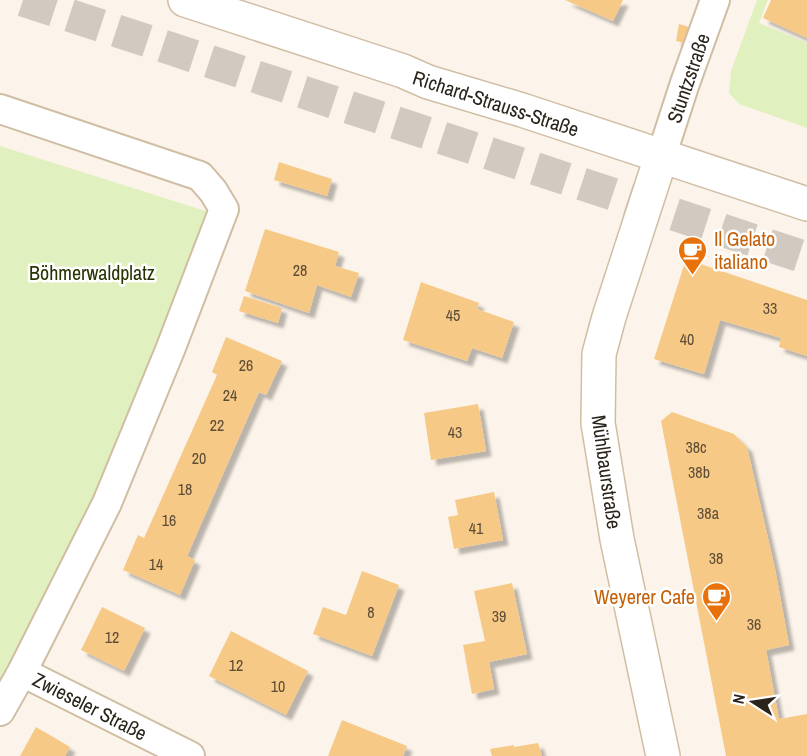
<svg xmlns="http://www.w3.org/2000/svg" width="807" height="756" viewBox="0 0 807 756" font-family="'Archivo Narrow',sans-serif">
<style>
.green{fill:#e0f0bf}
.building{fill:#f7c986;filter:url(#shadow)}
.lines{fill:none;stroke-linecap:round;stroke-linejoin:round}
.highway-tunnel{stroke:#d2cac1;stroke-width:33;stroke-dasharray:33 16;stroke-linecap:butt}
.street-casing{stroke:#d0bea4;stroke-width:32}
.secondary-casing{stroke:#d0bea4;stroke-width:36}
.street{stroke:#fff;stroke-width:28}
.secondary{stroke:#fff;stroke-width:33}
.labels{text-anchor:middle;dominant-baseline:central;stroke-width:5;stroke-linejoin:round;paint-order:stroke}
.number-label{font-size:16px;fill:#5e4d36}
.street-label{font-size:20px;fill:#2b241b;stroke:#fff}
.food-label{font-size:20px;fill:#c56008;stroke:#fff;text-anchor:start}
.park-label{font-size:20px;fill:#283400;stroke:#fff}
</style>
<defs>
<filter id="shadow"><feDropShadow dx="5.5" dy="5.5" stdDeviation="1.5" flood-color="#0004"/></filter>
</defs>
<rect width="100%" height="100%" fill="#fcf4ea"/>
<path class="green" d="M 757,0 L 768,0 L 759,23 L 807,43 L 807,128 L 739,104 L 729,93 L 731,71 Z
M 0,146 L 215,214 L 108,482 L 0,691 Z"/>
<path class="building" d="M 565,0 L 623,0 L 613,21 Z
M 771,0 L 807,0 L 807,38 L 763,18 Z
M 679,24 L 689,27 L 686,43 L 676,41 Z
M 279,162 L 332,179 L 327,196 L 274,180 Z
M 265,229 L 339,252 L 335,266 L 359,273 L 351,297 L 317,285 L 309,313 L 245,291 Z
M 686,259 L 807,300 L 807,356 L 779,347 L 781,338 L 720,320 L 704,374 L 654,359 Z
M 421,282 L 479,303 L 477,309 L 514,322 L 502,358 L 472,348 L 467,361 L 403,340 Z
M 244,296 L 282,308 L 278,323 L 239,311 Z
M 226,337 L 282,361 L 266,395 L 259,392 L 187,556 L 195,560 L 180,595 L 123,570 L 138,535 L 144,538 L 217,375 L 212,372 Z
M 478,404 L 486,451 L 431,460 L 424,413 Z
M 672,412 L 734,434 L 747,447 L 775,569 L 789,645 L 766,650 L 779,719 L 807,714 L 807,756 L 726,756 L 661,421 Z
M 494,492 L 503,540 L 454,549 L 448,517 L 458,515 L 455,500 Z
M 362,571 L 399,585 L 372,656 L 313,634 L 323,607 L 346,615 Z
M 512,583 L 527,654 L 489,662 L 494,689 L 472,694 L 463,645 L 485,641 L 474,591 Z
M 102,607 L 145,628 L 124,671 L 81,650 Z
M 231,631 L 308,671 L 286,715 L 209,676 Z
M 342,720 L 407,746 L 403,756 L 328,756 Z
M 36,727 L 70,747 L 65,756 L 20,756 Z
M 538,743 L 542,756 L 492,756 L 490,749 L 514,745 L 514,747 Z"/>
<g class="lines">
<path class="highway-tunnel" d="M 23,0 L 807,258"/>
<defs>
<path id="street" d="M 0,109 L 200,176 L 213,191 L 224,209 L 170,350 L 107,503 L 22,672 L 0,711
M 661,157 L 685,83 L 715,0
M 22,672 L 190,756"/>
<path id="secondary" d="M 185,0 L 403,71 L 428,82 L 522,110 L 807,204
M 661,157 L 609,317 L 599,354 L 598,423 L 617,539 L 663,756"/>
</defs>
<use href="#street" class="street-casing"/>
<use href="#secondary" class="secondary-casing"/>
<use href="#street" class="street"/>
<use href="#secondary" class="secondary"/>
</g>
<defs>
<symbol id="cafe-pin" viewBox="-11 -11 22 30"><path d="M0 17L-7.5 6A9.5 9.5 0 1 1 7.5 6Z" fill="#e8710a" stroke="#fff"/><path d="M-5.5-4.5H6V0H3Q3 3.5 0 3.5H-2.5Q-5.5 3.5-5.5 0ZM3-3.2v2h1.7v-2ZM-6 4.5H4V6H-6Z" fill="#fff"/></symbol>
</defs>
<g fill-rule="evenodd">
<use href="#cafe-pin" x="676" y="234" width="33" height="45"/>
<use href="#cafe-pin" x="700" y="580" width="33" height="45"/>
</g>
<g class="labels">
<g class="number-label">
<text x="300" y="270">28</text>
<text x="770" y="308">33</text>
<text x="453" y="315">45</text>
<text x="687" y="339">40</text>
<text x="246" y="365">26</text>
<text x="230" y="395">24</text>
<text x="217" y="425">22</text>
<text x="455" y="432">43</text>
<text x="696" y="447">38c</text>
<text x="199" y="458">20</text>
<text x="699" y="472">38b</text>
<text x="185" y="489">18</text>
<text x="708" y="513">38a</text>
<text x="169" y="520">16</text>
<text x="476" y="528">41</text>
<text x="716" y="558">38</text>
<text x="156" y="564">14</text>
<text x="371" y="612">8</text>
<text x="499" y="616">39</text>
<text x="754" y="624">36</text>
<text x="112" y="637">12</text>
<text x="236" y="665">12</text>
<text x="278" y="686">10</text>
</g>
<g class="street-label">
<text transform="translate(688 78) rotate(-71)">Stuntzstraße</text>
<text transform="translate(496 103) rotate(18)">Richard-Strauss-Straße</text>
<text transform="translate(607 472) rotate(82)">Mühlbaurstraße</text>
<text transform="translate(90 706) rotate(27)">Zwieseler Straße</text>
</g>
<g class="food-label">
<text x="714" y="238">Il Gelato<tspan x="714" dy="23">italiano</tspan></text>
<text x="695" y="596" text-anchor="end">Weyerer Cafe</text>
</g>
<g class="park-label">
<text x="92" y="272">Böhmerwaldplatz</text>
</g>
</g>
<g transform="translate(753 702) rotate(282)" stroke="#ffffff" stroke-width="4.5" paint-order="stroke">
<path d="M0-4.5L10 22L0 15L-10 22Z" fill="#2b241b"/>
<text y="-9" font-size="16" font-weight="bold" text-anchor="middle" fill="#2b241b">N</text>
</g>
</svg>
